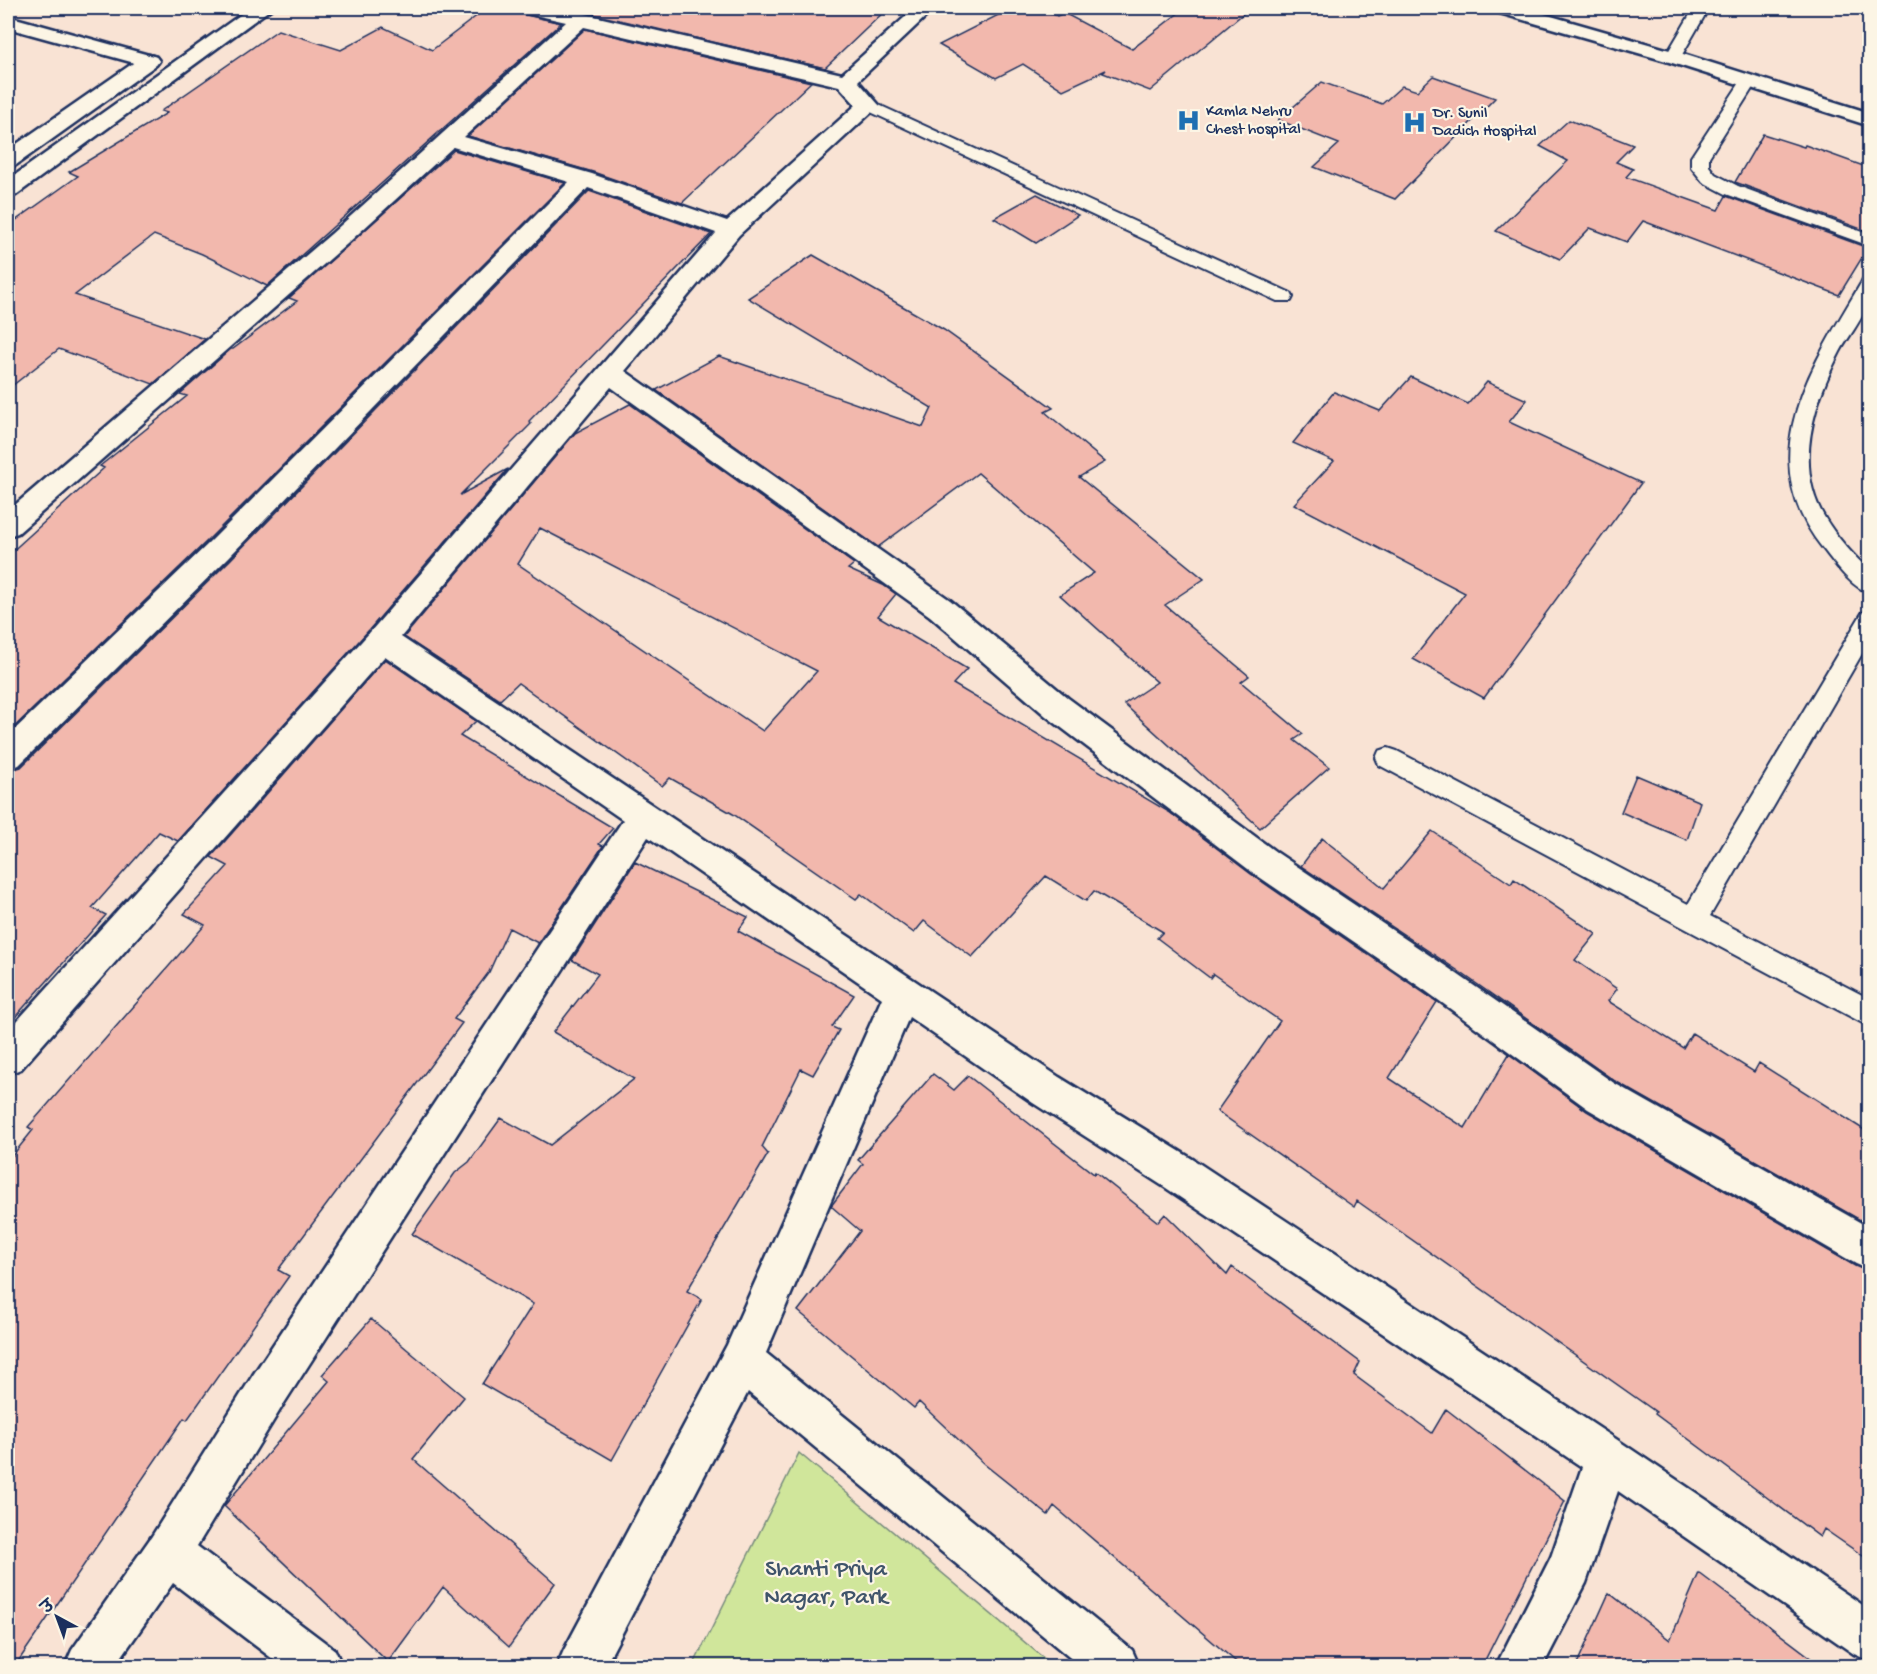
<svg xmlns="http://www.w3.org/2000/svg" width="1877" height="1674" viewBox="0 0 1877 1674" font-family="'Gochi Hand','Playpen Sans Deva',sans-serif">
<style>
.green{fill:#d0e69b;stroke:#768a7c;stroke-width:1.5}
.building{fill:#f2b8ad;stroke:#1b2f5e;stroke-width:1.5;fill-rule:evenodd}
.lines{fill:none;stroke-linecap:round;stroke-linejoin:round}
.service-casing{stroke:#1b2f5e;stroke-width:4}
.minor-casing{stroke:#1b2f5e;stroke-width:5}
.tertiary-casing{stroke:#1b2f5e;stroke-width:5}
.secondary-casing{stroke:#1b2f5e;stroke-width:5}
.service{fill:#fcf5e5;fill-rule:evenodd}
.minor{fill:#fcf5e5;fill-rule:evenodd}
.tertiary{fill:#fcf5e5;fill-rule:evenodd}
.secondary{fill:#fcf5e5;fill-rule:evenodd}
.labels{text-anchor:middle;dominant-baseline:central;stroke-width:4.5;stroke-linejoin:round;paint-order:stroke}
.far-poi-label{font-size:16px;fill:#1b2f5e;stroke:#fcf5e5;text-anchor:start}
.near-park-label{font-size:24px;fill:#3f546a;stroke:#fcf5e5}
</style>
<rect width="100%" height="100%" fill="#f9e3d4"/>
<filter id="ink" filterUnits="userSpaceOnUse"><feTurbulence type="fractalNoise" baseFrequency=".0167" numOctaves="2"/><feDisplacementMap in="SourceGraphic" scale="12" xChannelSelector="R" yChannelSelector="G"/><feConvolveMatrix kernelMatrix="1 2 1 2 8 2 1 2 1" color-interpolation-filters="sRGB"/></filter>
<g filter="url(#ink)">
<path class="green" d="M 799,1453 L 1053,1666 L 693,1666 Z"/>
<path class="building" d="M 487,8 L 518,8 L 522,14 L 561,23 L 267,286 L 202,254 L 154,235 L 75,295 L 205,339 L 153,384 L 59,349 L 8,389 L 8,226 L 78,176 L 69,172 L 167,113 L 161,111 L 278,30 L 341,50 L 383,27 L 432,50 Z
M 563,8 L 888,8 L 825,68 Z
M 1033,8 L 1040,8 L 1057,16 L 1064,13 L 1132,49 L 1185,8 L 1250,8 L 1150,91 L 1103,73 L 1106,70 L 1063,90 L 1023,64 L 996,78 L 939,45 L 1010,9 L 1020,15 Z
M 585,29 L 811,82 L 682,203 L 593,172 L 468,136 Z
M 1433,76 L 1495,98 L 1395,199 L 1314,167 L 1339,144 L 1278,120 L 1322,82 L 1382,104 L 1402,86 L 1417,91 Z
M 1569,120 L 1633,145 L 1616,162 L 1633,169 L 1626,177 L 1718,210 L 1726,196 L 1868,248 L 1839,295 L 1643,221 L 1627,242 L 1590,228 L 1560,259 L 1496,231 L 1568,161 L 1540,146 Z
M 1763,134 L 1804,147 L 1805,145 L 1869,168 L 1869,232 L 1735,182 Z
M 454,150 L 565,183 L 207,541 L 8,733 L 8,555 L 104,468 L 100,466 L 187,396 L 180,394 L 231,349 L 233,349 L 297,301 L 289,298 Z
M 589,191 L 711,234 L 529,421 L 531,424 L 460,495 L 508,469 L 369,630 L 178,841 L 159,832 L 92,908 L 106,915 L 8,1025 L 8,771 L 21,767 L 231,559 Z
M 1037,194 L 1078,215 L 1036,243 L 994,218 Z
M 813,255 L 944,330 L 1053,408 L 1045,412 L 1105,462 L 1079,477 L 1204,579 L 1165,605 L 1249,676 L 1241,682 L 1303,734 L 1294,740 L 1329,767 L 1260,828 L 1124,704 L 1157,682 L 1060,595 L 1094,573 L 978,473 L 878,547 L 656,390 L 719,356 L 923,427 L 932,408 L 748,298 Z
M 1411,377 L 1468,404 L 1487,382 L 1527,400 L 1509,422 L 1641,483 L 1484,698 L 1413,659 L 1465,593 L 1294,504 L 1334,461 L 1293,443 L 1334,392 L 1380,411 Z
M 630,404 L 854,564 L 848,569 L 883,585 L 896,594 L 878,616 L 967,669 L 953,684 L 1169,812 L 1251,874 L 1437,1002 L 1389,1078 L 1465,1128 L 1509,1054 L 1587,1111 L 1855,1266 L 1869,1272 L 1869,1560 L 1824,1529 L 1820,1537 L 1655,1414 L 1656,1412 L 1357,1201 L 1354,1207 L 1217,1111 L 1280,1021 L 1213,974 L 1210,978 L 1157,938 L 1163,932 L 1094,891 L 1086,901 L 1046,876 L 972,957 L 924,921 L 914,933 L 861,894 L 856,899 L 733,814 L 670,778 L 662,786 L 518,683 L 500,700 L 404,637 L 575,433 ZM 540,528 L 817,671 L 763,731 L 518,564 Z
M 385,659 L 476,721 L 460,736 L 613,828 L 599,844 L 603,846 L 538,943 L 509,928 L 489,972 L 454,1019 L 462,1023 L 278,1270 L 289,1276 L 187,1420 L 184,1418 L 15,1666 L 8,1666 L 8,1161 L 33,1130 L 28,1127 L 205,925 L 184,914 L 228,866 L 211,857 Z
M 1636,775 L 1700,802 L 1687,840 L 1621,812 Z
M 1432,831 L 1511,884 L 1514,879 L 1596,934 L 1575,960 L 1617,989 L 1608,1001 L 1683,1048 L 1692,1033 L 1754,1072 L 1759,1063 L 1869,1133 L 1869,1225 L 1615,1081 L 1457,970 L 1301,866 L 1322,838 L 1384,888 Z
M 635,862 L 748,917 L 738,931 L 854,995 L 832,1027 L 839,1030 L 813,1075 L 801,1069 L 762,1147 L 768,1154 L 687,1291 L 702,1299 L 612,1460 L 482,1384 L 533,1304 L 412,1234 L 455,1173 L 469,1162 L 501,1118 L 550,1145 L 634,1079 L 553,1032 L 598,974 L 572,960 Z
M 933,1074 L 954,1090 L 968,1076 L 1094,1174 L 1095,1172 L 1158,1222 L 1165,1214 L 1227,1275 L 1232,1267 L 1360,1362 L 1354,1375 L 1432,1433 L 1446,1409 L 1565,1501 L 1482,1666 L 1241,1666 L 1054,1506 L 1048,1515 L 984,1464 L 919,1402 L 914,1408 L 798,1311 L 860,1231 L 831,1206 L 863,1164 L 858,1160 Z
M 371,1319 L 464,1397 L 413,1459 L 555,1583 L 509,1647 L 443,1587 L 388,1662 L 224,1506 L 329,1381 L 322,1375 Z
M 1699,1573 L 1822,1666 L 1576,1666 L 1609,1593 L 1670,1640 Z"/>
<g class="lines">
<defs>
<path id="service" d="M 1694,8 L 1709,8 L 1679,60 L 1667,60 L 1665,57 Z
M 1749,76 L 1757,81 L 1709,157 L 1709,166 L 1715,174 L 1738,186 L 1870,235 L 1870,246 L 1726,194 L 1703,182 L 1691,167 L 1691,157 L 1743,78 Z
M 868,100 L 1291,293 L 1293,297 L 1291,301 L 1277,301 L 862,108 L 860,105 Z
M 1870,277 C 1870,284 1871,294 1869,300 C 1866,314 1847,339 1840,352 C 1814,402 1793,466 1825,518 C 1837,538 1853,555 1870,571 L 1870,593 C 1852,588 1835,564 1824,550 C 1749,458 1811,368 1861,283 L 1863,279 Z
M 1870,610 L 1870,640 L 1710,916 L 1870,999 L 1870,1027 L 1379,765 L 1376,758 L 1379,751 L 1388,748 L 1397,751 L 1688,904 L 1862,613 Z"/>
<path id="minor" d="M 520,8 L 553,8 L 581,13 L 842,74 L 915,8 L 935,8 L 858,81 L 879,105 L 875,109 L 739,235 L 625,371 L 950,600 L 1068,698 L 1276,852 L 1447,967 L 1614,1083 L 1870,1228 L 1870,1270 L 1856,1264 L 1588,1109 L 1423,989 L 1252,872 L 1046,716 L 930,616 L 611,387 L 401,637 L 1059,1077 L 1194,1160 L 1622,1443 L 1870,1610 L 1870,1661 L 1854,1654 L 1618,1491 L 1586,1583 L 1543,1666 L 1496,1666 L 1551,1557 L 1582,1467 L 1166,1188 L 1033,1103 L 909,1017 L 766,1353 L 1132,1650 L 1139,1666 L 1080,1666 L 748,1392 L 605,1666 L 557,1666 L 564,1650 L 727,1345 L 882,998 L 648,837 L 283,1405 L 197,1546 L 335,1650 L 342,1666 L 282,1666 L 173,1583 L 115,1666 L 65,1666 L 72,1650 L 152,1536 L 253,1375 L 623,820 L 385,656 L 21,1069 L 8,1074 L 8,1031 L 371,631 L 716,233 L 588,188 L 229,557 L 19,765 L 8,769 L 8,736 L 209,543 L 569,182 L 453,147 L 347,244 L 18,533 L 8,536 L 8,511 L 331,234 L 566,22 L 522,12 ZM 584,27 L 839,86 L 856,105 L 727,221 L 592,174 L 464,137 Z
M 8,16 L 156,57 L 159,61 L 156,65 L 149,67 L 8,28 Z"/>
<path id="tertiary" d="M 1493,8 L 1523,8 L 1680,53 L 1870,113 L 1870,126 L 1666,61 L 1496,12 Z"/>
<path id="secondary" d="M 250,8 L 272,8 L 16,195 L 8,197 L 8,180 Z
M 149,55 L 156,57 L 159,61 L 156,65 L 16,165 L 8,167 L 8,150 L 142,57 Z"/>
</defs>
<use href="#service" class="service-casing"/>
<use href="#minor" class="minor-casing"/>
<use href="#tertiary" class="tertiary-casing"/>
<use href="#secondary" class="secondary-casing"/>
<use href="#service" class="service"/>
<use href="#minor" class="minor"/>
<use href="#tertiary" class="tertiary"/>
<use href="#secondary" class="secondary"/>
</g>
</g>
<defs>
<symbol id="hospital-bare" viewBox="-9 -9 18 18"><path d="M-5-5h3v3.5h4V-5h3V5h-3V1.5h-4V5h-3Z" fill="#1f6fb2" stroke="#fcf5e5" stroke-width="2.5" paint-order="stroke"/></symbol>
</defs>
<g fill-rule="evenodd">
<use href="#hospital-bare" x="1172" y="104" width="33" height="33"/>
<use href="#hospital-bare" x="1398" y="106" width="33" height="33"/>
</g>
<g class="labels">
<g class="far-poi-label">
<text x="1206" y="112">Kamla Nehru<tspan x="1206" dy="18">Chest hospital</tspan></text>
<text x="1433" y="114">Dr. Sunil<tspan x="1433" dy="18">Dadich Hospital</tspan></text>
</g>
<g class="near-park-label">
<text x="826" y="1570">Shanti Priya<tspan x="826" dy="28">Nagar, Park</tspan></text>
</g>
</g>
<rect width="1877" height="1674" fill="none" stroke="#fcf5e5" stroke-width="30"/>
<rect x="15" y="15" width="1847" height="1644" fill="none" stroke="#1b2f5e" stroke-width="2" filter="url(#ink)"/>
<g transform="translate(57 1617) rotate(319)" stroke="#fcf5e5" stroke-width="4.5" paint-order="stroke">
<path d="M0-4.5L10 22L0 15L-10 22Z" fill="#1b2f5e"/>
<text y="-9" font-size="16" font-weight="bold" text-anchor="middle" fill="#1b2f5e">उ</text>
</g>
</svg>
